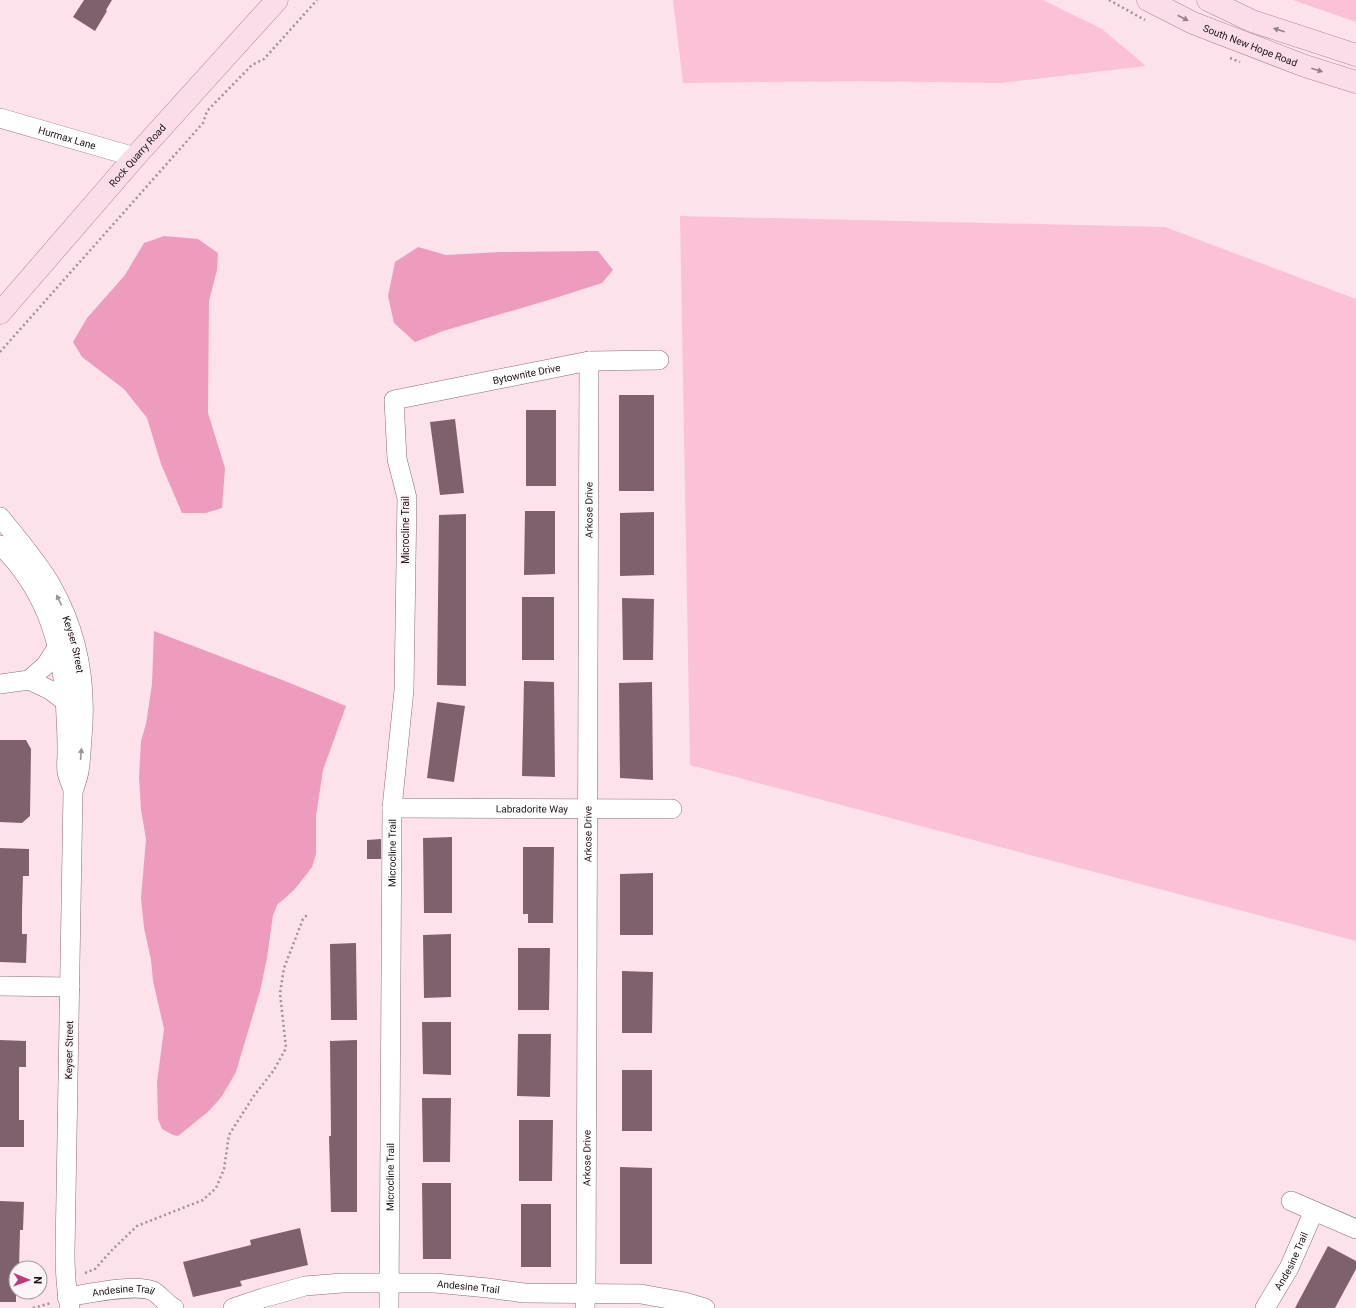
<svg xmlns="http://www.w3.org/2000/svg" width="1356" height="1308" viewBox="0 0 1356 1308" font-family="Roboto,sans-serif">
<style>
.green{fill:#fbc1d7}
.water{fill:#ee9cbd}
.building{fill:#7e616c}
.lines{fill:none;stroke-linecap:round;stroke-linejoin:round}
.minor-casing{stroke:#896c77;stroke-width:20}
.major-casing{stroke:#aa8795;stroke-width:23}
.path{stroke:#a38e96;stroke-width:2.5;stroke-dasharray:2 3;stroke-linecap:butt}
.minor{stroke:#fff;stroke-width:19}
.major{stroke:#fadde8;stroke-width:22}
.oneway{fill:#96818a}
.oneway2{fill:#999496}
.labels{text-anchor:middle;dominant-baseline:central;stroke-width:4;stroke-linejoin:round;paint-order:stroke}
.street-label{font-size:10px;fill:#1c1116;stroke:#fcf5f8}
</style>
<rect width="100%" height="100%" fill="#fde2ec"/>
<path class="green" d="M 673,0 L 1043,0 L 1102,29 L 1146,66 L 1001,83 L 861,81 L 683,83 Z
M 1293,0 L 1356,0 L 1356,22 Z
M 680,216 L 1165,227 L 1356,299 L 1356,941 L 690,765 Z"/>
<path class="water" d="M 164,236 L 198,239 L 218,253 L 217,270 L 209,301 L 208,413 L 225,468 L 222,508 L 206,513 L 182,513 L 161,464 L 147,418 L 124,389 L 82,357 L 73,342 L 87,318 L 125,275 L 144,243 Z
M 418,247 L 446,255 L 500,252 L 598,251 L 613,270 L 602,283 L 552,299 L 443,331 L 415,342 L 394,323 L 388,296 L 395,262 Z
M 154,631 L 285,681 L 346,706 L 323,770 L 316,816 L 316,854 L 312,867 L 306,875 L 294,890 L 277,905 L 273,915 L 267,958 L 260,991 L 236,1072 L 222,1096 L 209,1111 L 178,1136 L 173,1135 L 162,1129 L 158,1119 L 157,1082 L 164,1029 L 153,981 L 151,960 L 144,928 L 141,898 L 146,839 L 141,810 L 139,777 L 141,741 L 146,724 L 152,684 Z"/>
<path class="building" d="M 84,0 L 112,0 L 106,10 L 107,11 L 95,31 L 73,17 Z
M 619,395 L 654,395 L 654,491 L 619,491 Z
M 526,410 L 556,410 L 556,486 L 526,486 Z
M 455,419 L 464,493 L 440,495 L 430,422 Z
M 525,511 L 555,511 L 555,574 L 524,575 Z
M 654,512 L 654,575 L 620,576 L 620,513 Z
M 466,514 L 466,686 L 437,685 L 439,515 Z
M 522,597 L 554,597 L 554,660 L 522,660 Z
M 622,598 L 654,599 L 653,660 L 623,660 Z
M 524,681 L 554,682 L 555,777 L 522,776 Z
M 652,682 L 653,780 L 620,778 L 619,683 Z
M 437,702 L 465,706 L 454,782 L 427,778 Z
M 0,740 L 26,740 L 31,749 L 30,816 L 22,823 L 0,822 Z
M 452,837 L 452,913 L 424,913 L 423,838 Z
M 381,839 L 381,859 L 367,859 L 367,840 Z
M 523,847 L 554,847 L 553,923 L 528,923 L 528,914 L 523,914 Z
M 0,848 L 29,849 L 29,876 L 23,876 L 22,910 L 22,934 L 27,934 L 26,963 L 0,962 Z
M 653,873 L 653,935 L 620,935 L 620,874 Z
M 451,934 L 451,997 L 424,998 L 423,935 Z
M 356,943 L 357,1020 L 331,1020 L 330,944 Z
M 518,948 L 550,948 L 549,1010 L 518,1010 Z
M 622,971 L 653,972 L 652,1033 L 622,1033 Z
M 422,1022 L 451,1022 L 451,1075 L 423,1074 Z
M 518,1034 L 551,1034 L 550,1097 L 517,1096 Z
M 0,1040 L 26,1041 L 26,1067 L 19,1067 L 19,1120 L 24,1120 L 24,1147 L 0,1147 Z
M 357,1040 L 357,1212 L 331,1212 L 329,1136 L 331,1136 L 330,1041 Z
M 622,1070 L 652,1070 L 652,1131 L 622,1131 Z
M 422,1098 L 451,1098 L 450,1162 L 423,1162 Z
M 519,1120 L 553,1120 L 552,1181 L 519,1181 Z
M 620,1167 L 652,1168 L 652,1264 L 620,1264 Z
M 422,1183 L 451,1183 L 451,1259 L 423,1259 Z
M 0,1201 L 24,1202 L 23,1230 L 20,1230 L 19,1268 L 16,1268 L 16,1302 L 0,1302 Z
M 521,1204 L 551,1204 L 551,1267 L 521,1267 Z
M 300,1228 L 308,1265 L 240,1281 L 242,1286 L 193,1297 L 183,1262 L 251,1245 L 250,1240 Z
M 1328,1246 L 1356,1261 L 1356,1269 L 1335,1308 L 1295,1308 Z"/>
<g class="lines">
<defs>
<g id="minor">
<path id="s1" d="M 0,118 L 135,157"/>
<path id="s2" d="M 0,517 C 18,539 37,561 51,585 C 78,632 87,685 82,738 C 81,749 81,761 79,771 C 78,778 75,785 73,792 L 65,1252 C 65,1271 66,1290 70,1308"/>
<path d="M 0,545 C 49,593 64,651 66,717 C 67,729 67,742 67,754 C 67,760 66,766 67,772 C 68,777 70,782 72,787"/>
<path d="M 29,680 L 46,665 L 58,646"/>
<path d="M 0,684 L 29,680 L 50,690 L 66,702"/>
<path id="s3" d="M 392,808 L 672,809"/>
<path d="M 0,986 L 70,987"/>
<path d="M 1291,1201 L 1356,1229"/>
<path id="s4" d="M 67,1297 C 87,1294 135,1283 153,1291 C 159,1294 166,1304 174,1308"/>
<path id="s5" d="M 233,1308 L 263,1298 L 305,1286 L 342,1283 L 435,1283 L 488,1288 L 524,1293 L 641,1294 L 685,1302 L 705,1308"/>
<path id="s6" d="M 389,1308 L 392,808 L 404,690 L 407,498 L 397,459 L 394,400 L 589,361 L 659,360"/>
<path id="s7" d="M 585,1308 L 586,1293 L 589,361"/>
<path id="s8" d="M 1265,1308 L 1289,1268 L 1314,1211"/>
</g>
<g id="major">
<path id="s9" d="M 1148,0 L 1193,23 L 1305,66 L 1356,82"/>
<path d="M 1208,0 L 1252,21 L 1356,55"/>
<path id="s10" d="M 0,313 L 135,157 L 277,0"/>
</g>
</defs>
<use href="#minor" class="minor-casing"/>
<use href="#major" class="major-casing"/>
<path class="path" d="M 1109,0 L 1145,20
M 1230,58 L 1240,62
M 0,352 L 203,123 L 207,111 L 252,65 L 264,59 L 317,0
M 85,1273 L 95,1269 L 113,1249 L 137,1226 L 203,1200 L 216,1188 L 224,1169 L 229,1135 L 253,1097 L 274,1070 L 286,1048 L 280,993 L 284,968 L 303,919 L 307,915
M 33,1308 L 51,1303"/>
<use href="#minor" class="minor"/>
<use href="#major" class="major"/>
</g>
<defs><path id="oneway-solid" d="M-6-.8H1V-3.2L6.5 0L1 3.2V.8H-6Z"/></defs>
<g class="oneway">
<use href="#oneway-solid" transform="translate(1183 18) rotate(27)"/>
<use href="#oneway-solid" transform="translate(1279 30) rotate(-162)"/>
<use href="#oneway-solid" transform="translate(1317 70) rotate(17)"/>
</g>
<g class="oneway2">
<use href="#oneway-solid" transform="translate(59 600) rotate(-116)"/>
<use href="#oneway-solid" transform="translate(81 754) rotate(-85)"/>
</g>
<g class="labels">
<g class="street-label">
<text stroke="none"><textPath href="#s9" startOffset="112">South New Hope Road</textPath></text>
<text stroke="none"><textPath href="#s1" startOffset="70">Hurmax Lane</textPath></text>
<text stroke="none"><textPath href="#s10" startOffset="209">Rock Quarry Road</textPath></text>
<text stroke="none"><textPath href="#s6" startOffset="1045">Bytownite Drive</textPath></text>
<text stroke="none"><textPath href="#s7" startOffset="798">Arkose Drive</textPath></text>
<text transform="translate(405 530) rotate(-90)">Microcline Trail</text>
<text stroke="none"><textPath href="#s2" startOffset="149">Keyser Street</textPath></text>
<text stroke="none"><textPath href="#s3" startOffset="140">Labradorite Way</textPath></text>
<text stroke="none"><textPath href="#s7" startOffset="474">Arkose Drive</textPath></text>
<text stroke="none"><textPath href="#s6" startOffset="455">Microcline Trail</textPath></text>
<text transform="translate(69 1050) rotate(-89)">Keyser Street</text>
<text stroke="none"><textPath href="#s7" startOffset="150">Arkose Drive</textPath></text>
<text stroke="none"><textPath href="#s6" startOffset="131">Microcline Trail</textPath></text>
<text stroke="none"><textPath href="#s8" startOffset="54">Andesine Trail</textPath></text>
<text stroke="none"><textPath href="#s5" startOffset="239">Andesine Trail</textPath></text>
<text stroke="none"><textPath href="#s4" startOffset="57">Andesine Trail</textPath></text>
</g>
</g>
<g transform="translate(28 1280) rotate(91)"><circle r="19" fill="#fcf5f8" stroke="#a29a9e"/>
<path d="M0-3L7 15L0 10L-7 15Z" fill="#bf3a7c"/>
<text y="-6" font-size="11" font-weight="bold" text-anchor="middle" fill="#1c1116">N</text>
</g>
</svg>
